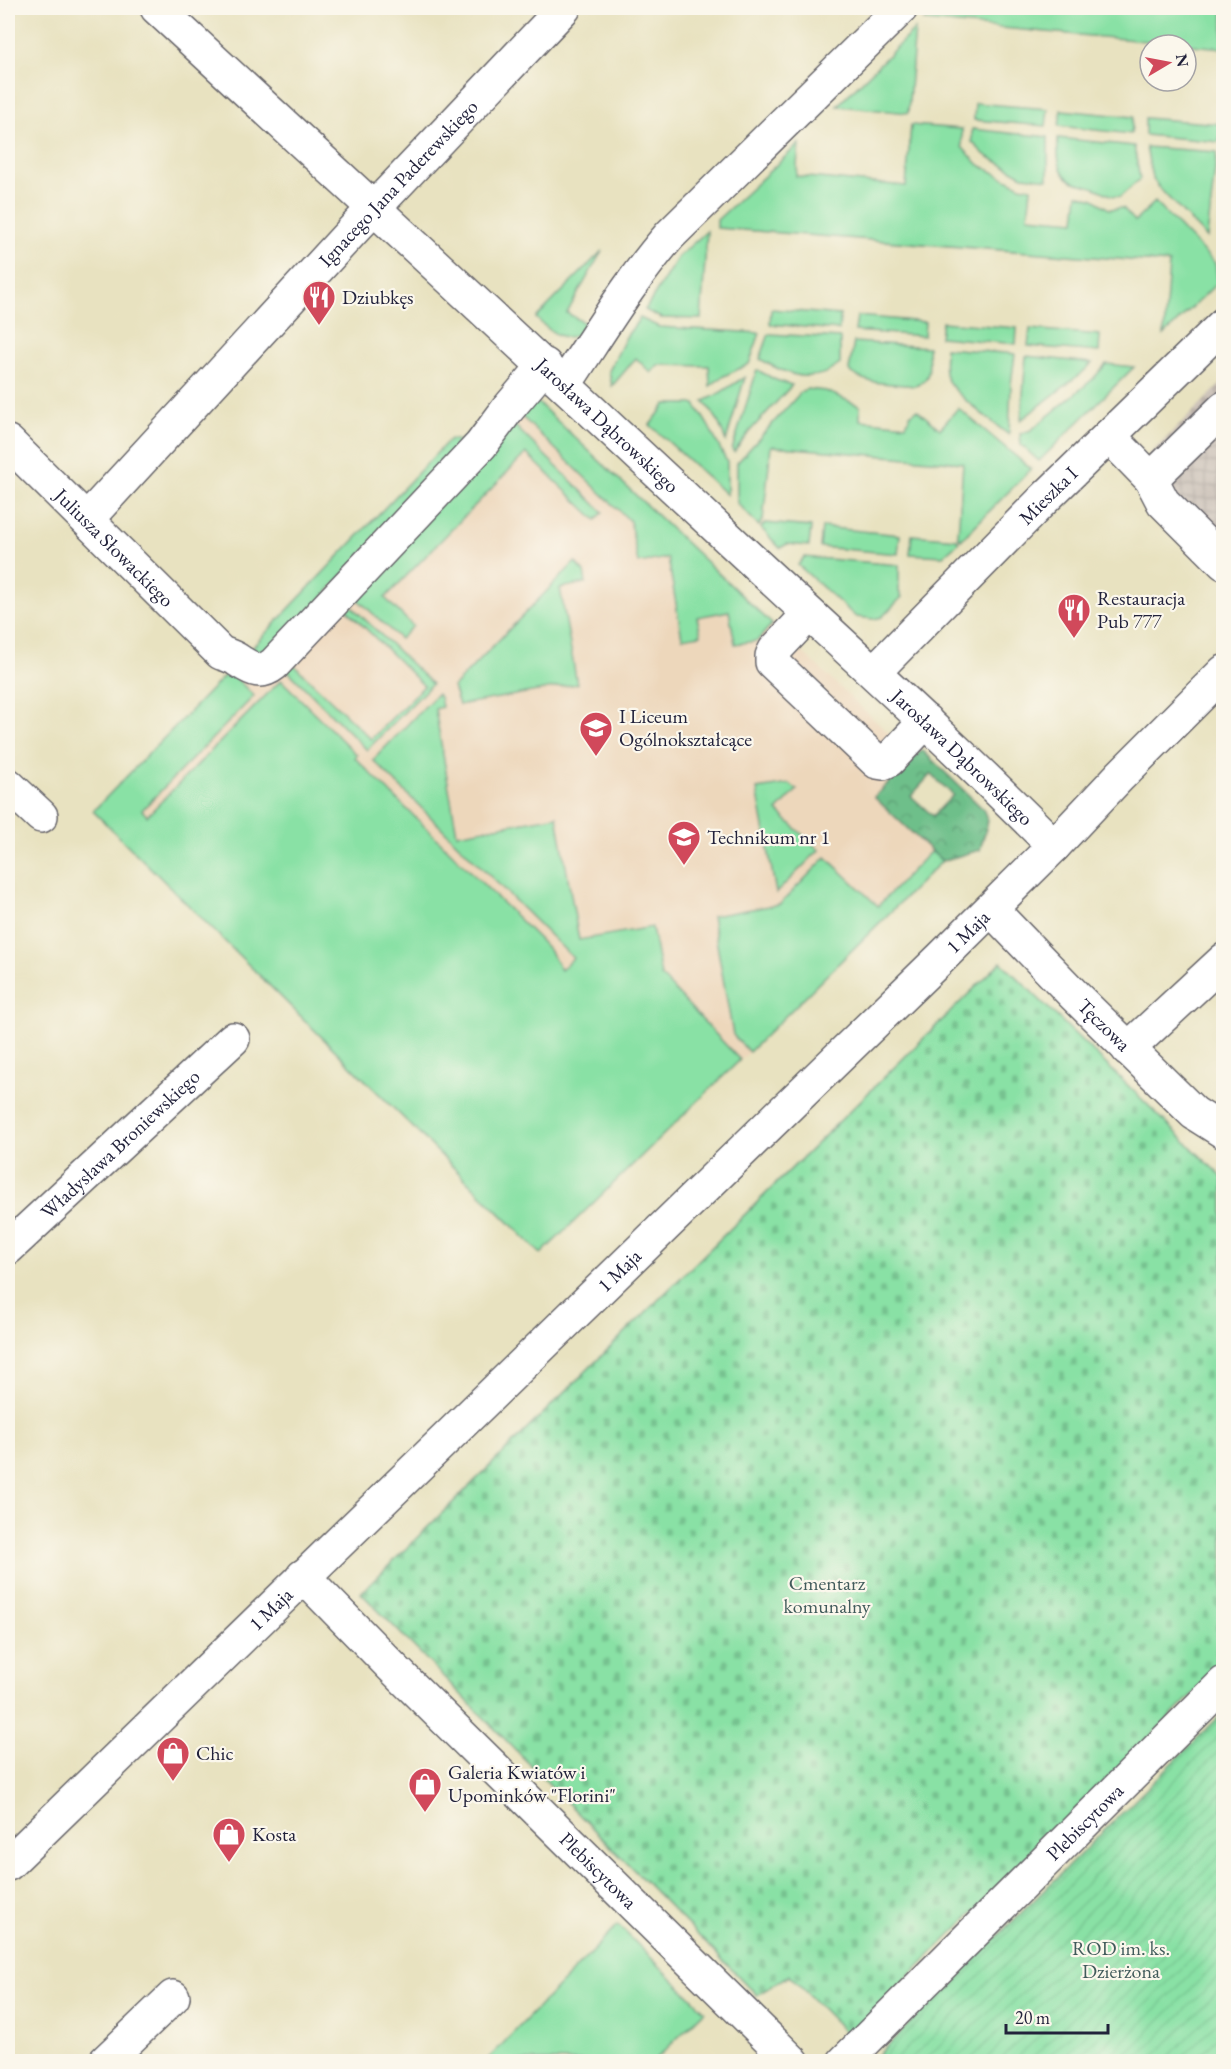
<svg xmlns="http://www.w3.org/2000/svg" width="1231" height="2069" viewBox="0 0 1231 2069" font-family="'EB Garamond',serif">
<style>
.built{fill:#edd7bb}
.industrial{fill:url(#industrial-grid)}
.green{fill:#89e1a5;stroke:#568270;stroke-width:1.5}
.forest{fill:url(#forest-crowns);stroke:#487062;stroke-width:1.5;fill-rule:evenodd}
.cemetery{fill:url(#cemetery-stones);stroke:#568270;stroke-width:1.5}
.garden{fill:url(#garden-furrows);stroke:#568270;stroke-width:1.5}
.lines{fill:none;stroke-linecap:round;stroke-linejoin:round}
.minor-casing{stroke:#67656a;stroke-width:36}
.minor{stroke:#fff;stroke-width:33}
.labels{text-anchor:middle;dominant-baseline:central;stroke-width:4.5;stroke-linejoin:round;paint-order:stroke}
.street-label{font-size:20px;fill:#22223b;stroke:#fbf7ec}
.poi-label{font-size:20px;fill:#22223b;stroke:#fbf7ec;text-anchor:start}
.park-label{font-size:20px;fill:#415b5b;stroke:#fbf7ec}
</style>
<defs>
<pattern id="industrial-grid" width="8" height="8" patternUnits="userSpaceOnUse" patternTransform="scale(1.5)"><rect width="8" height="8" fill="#ccc2b9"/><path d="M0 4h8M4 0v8" fill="none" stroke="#afa6a0"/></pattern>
<pattern id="forest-crowns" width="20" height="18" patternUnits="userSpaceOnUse" patternTransform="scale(1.5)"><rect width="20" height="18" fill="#6ebf8a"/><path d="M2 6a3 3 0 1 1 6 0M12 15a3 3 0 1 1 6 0" fill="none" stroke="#5a9b72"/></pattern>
<pattern id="cemetery-stones" width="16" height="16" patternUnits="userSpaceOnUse" patternTransform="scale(1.5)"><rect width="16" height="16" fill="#89e1a5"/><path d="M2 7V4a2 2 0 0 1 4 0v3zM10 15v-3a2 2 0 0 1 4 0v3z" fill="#76c18f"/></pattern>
<pattern id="garden-furrows" width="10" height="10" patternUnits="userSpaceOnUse" patternTransform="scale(1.5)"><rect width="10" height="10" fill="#89e1a5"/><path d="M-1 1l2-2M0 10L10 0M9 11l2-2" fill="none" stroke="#76c18f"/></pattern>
</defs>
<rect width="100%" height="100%" fill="#fbf7ec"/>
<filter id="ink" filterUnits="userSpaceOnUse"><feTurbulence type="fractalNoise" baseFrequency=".0167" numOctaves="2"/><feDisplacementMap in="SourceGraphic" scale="12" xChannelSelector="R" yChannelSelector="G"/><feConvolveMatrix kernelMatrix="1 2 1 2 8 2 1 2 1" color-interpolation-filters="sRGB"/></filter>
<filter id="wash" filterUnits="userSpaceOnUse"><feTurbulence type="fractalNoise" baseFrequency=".008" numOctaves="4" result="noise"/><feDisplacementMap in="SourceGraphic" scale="24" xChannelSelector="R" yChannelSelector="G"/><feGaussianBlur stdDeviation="1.35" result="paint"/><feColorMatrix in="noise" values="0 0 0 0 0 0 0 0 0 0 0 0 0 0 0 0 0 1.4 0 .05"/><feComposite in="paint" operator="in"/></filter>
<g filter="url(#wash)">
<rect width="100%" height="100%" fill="#e8e2c0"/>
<path class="built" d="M 533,398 L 914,757 L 874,797 L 942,861 L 746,1055 L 541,1254 L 93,811 L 450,439 L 460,441 Z"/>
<path class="industrial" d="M 1223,382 L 1223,576 L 1126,478 Z"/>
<path class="green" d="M 937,8 L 1223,8 L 1223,48 L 924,21 Z
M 915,29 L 908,113 L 837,106 Z
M 975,103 L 1048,109 L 1046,126 L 974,120 Z
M 1061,110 L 1133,117 L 1131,134 L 1059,126 Z
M 1145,118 L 1221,124 L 1219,142 L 1145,135 Z
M 911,125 L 962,129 L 962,147 L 979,165 L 1020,186 L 1031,188 L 1028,217 L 1075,221 L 1078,194 L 1094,199 L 1109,209 L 1123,208 L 1135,221 L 1155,202 L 1215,263 L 1218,282 L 1164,335 L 1169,263 L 717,228 L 717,220 L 799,144 L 796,176 L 906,186 Z
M 972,129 L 1048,137 L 1048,179 L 1023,176 L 985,155 L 972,142 Z
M 1058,138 L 1134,146 L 1140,179 L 1120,197 C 1107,196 1106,192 1095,188 C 1088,185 1078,184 1072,181 C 1057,173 1057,153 1058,138 Z
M 1146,147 L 1217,152 L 1207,238 L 1161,190 L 1152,178 Z
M 707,231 L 701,319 L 661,318 L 645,310 L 678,257 Z
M 602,251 L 567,313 L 590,326 C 569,346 554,336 536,318 Z
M 771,309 L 840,315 L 839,330 L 770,324 Z
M 857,316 L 925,322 L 924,336 L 855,331 Z
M 640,318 L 659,327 L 760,333 L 749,364 L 722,377 L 710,386 L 709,366 L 658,365 L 651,373 L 636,358 L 612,386 L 609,371 L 626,337 Z
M 942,322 L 1017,328 L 1016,344 L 940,337 Z
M 1030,329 L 1100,335 L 1099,352 L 1028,346 Z
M 769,334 L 840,338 L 840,364 C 813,386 787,375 760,359 Z
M 854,342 L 928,347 C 928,364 934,379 915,386 C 895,383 863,386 849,370 Z
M 945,348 L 1015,354 L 1011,384 L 1009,435 C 994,423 952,393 946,377 C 943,368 945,358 945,348 Z
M 1026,356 L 1092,363 L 1084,371 L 1021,420 Z
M 1106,364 L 1134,367 L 1039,461 L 1021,445 L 1020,434 L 1031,430 L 1093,379 Z
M 757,370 L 776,380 L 792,385 L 750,431 L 734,452 L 732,450 Z
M 745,377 L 726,441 L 717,419 L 704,401 C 718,396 731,385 745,377 Z
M 807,389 L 826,391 L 860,406 L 860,420 L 906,425 L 910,415 L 917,410 L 940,429 L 958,408 L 1031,469 L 961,540 L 958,536 L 963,463 L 771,446 L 763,520 L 759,526 L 737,503 L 737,463 L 801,392 Z
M 533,398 L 772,624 L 757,641 L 735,644 L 729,611 L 697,617 L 701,635 L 682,638 L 668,558 L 638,563 L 630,521 L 518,413 Z
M 666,404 L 695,404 L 708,425 L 727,462 L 727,495 L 650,425 Z
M 491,410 L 271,655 L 245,655 L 450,439 L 460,441 Z
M 511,422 L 603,512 L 596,520 L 526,453 L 385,598 L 413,626 L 400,639 L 352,594 Z
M 765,523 L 811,527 L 809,546 L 787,544 L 780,548 L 761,528 Z
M 822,527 L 900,535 L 898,554 L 820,547 Z
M 912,535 L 957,539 L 959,542 L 943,556 L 910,554 Z
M 804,557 L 899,565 L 899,592 L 902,597 L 882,617 L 874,619 L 856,617 L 798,565 Z
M 575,562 L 584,572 L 586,583 L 560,588 L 577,684 L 459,705 L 453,687 Z
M 346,601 L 432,684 L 367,750 L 283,666 L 289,660 L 371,739 L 424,686 L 342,605 Z
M 229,671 L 254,696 L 142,810 L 147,816 L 281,680 L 357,755 L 355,758 L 539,939 L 549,950 L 561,970 L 573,958 L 373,760 L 437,694 L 440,697 L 442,707 L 435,709 L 457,834 L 557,816 L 579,940 L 652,927 L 661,976 L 740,1060 L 541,1254 L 93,811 Z
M 790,784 L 797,790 L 777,811 L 819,850 L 776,893 L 757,789 Z
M 931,851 L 942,861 L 749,1052 L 733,1035 L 712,916 L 780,904 L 826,857 L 878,906 Z
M 618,1925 L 705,2011 L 654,2061 L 486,2061 Z"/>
<path class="forest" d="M 922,750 L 983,809 L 988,821 L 980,850 L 942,861 L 874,797 ZM 931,774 L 953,795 L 933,816 L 911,796 Z"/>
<path class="cemetery" d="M 1001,962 L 1223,1178 L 1223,1664 L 849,2036 L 789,1975 L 757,1995 L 361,1593 Z"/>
<path class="garden" d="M 1223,1713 L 1223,2061 L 872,2061 Z"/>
</g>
<g filter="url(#ink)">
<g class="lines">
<defs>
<g id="minor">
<path id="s1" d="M 157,8 C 358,193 559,379 758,566 C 858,659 958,749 1054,846"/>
<path d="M 565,384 C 599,333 630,281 670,235 L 901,8"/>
<path d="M 1109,436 L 1151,479 L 1163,502 L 1224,563"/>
<path id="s2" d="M 8,442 L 221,653 C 227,655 234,657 239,661 C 252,669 260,675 274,664 L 481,445 L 507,410 L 545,365"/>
<path d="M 1151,479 L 1224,408"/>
<path id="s3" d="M 87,519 L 356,227 L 564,8"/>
<path d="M 809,614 L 775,650 L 772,656 L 772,662 L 877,762 L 883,763 L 889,760 L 926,721"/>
<path id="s4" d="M 874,672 L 1042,501 L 1224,324"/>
<path d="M 8,785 L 41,816"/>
<path id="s5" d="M 991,909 L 1075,996 L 1194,1113 L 1224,1132"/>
<path d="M 1128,1049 L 1224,960"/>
<path id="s6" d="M 8,1248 L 233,1039"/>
<path id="s7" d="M 303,1576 L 392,1667 L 793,2062"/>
<path id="s8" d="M 8,1864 L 941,958 L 1054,846 L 1120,776 L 1224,672"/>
<path d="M 105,2062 L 173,1997"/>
<path id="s9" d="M 844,2062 L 1224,1683"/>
</g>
</defs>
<use href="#minor" class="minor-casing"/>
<use href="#minor" class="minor"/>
</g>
</g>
<defs>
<symbol id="restaurant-pin" viewBox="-11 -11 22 30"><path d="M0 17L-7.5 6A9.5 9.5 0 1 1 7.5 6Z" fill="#d1495b" stroke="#fbf7ec"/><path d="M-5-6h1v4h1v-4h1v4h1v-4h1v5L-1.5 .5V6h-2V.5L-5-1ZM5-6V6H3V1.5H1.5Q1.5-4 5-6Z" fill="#fff"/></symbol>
<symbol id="school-pin" viewBox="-11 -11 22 30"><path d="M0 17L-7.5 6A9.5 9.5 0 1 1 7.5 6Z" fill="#d1495b" stroke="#fbf7ec"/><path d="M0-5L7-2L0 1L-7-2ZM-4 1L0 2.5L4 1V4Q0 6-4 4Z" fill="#fff"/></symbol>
<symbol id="shop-pin" viewBox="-11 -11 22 30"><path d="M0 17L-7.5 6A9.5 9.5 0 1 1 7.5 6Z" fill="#d1495b" stroke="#fbf7ec"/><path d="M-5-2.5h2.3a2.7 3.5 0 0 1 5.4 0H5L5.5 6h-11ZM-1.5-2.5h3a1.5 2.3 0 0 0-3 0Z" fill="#fff"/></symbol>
</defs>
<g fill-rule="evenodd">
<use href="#restaurant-pin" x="300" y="278" width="38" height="52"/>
<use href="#restaurant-pin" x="1055" y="591" width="38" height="52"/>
<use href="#school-pin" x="577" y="709" width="38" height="52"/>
<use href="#school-pin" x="665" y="818" width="38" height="52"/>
<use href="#shop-pin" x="154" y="1734" width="38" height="52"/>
<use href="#shop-pin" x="406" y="1765" width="38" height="52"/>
<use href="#shop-pin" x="210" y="1815" width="38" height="52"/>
</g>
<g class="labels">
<g class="street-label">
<text stroke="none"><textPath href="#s3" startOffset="458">Ignacego Jana Paderewskiego</textPath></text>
<text stroke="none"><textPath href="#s1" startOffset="614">Jarosława Dąbrowskiego</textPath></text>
<text stroke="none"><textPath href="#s4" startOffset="248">Mieszka I</textPath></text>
<text stroke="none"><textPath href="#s2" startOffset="150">Juliusza Słowackiego</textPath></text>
<text stroke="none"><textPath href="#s1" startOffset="1100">Jarosława Dąbrowskiego</textPath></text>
<text stroke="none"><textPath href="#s8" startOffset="1338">1 Maja</textPath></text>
<text stroke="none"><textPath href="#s5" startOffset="162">Tęczowa</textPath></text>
<text stroke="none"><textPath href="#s6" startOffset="153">Władysława Broniewskiego</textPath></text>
<text stroke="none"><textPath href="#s8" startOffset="852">1 Maja</textPath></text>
<text stroke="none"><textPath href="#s8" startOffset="366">1 Maja</textPath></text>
<text stroke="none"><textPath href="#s9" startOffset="340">Plebiscytowa</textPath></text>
<text stroke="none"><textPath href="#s7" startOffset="417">Plebiscytowa</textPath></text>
</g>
<g class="poi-label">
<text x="342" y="297">Dziubkęs</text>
<text x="1097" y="598">Restauracja<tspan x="1097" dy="23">Pub 777</tspan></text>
<text x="619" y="716">I Liceum<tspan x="619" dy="23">Ogólnokształcące</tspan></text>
<text x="707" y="837">Technikum nr 1</text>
<text x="196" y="1753">Chic</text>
<text x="448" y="1772">Galeria Kwiatów i<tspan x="448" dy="23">Upominków "Florini"</tspan></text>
<text x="252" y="1834">Kosta</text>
</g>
<g class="park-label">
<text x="827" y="1583">Cmentarz<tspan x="827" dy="23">komunalny</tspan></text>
<text x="1121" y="1948">ROD im. ks.<tspan x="1121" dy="23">Dzierżona</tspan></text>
</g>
</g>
<rect width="1231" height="2069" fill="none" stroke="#fbf7ec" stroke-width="30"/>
<g transform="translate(1168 63) rotate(80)"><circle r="28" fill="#fbf7ec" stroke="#a4a2a5" stroke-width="1.5"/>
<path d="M0-4.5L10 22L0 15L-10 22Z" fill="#d1495b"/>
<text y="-9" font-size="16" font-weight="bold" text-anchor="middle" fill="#22223b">N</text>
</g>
<path d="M1006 2024v9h102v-9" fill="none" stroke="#22223b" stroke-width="3"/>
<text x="1015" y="2024" font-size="18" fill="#22223b" stroke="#fbf7ec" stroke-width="4.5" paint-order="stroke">20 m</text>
</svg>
